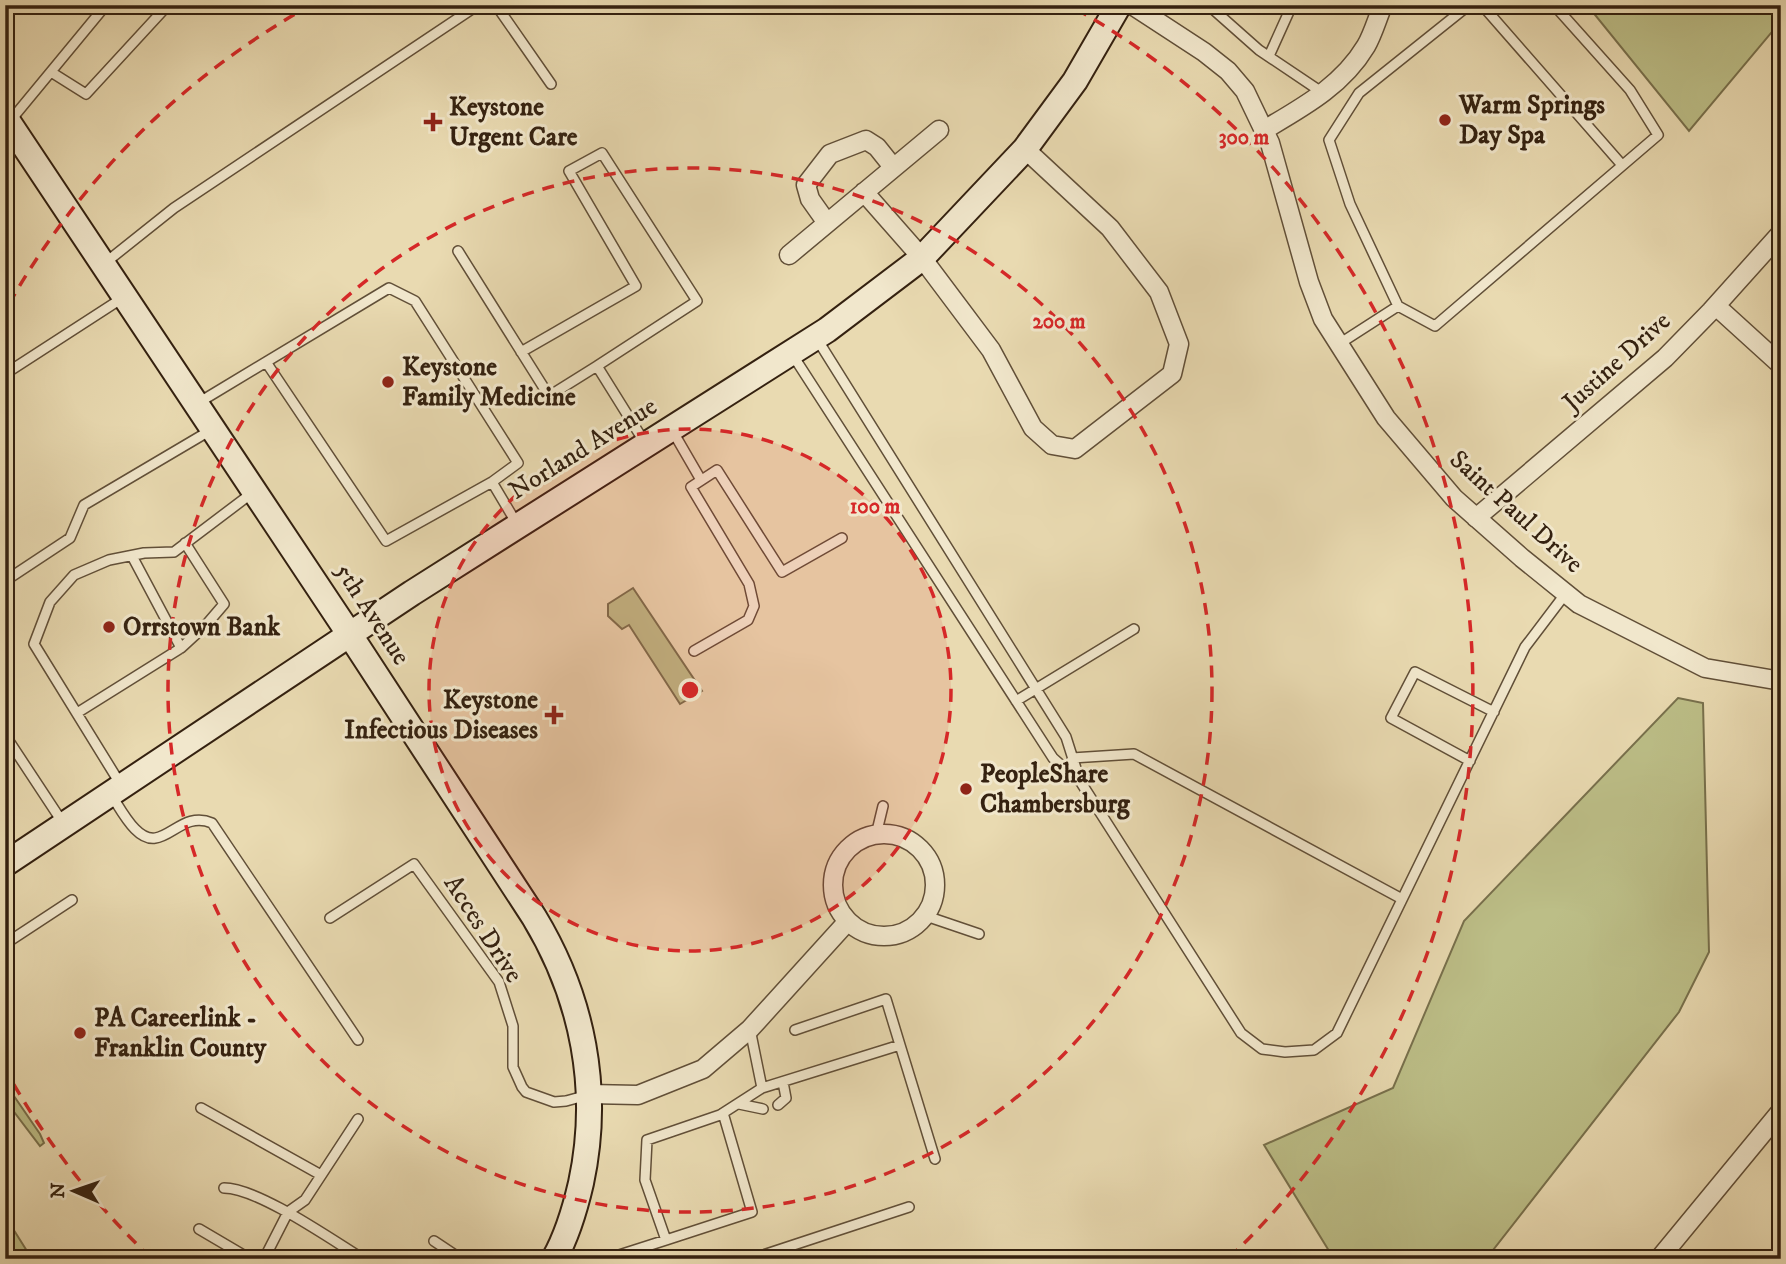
<svg xmlns="http://www.w3.org/2000/svg" width="1786" height="1264" viewBox="0 0 1786 1264" font-family="'IM FELL DW Pica',serif">
<style>
.green{fill:#bcbe87;stroke:#78704c;stroke-width:2}
.lines{fill:none;stroke-linecap:round;stroke-linejoin:round}
.lane-casing{stroke:#614f38;stroke-width:12}
.street-casing{stroke:#614f38;stroke-width:21}
.secondary-casing{stroke:#342110;stroke-width:28}
.lane{stroke:#f1e7cc;stroke-width:9}
.street{stroke:#f1e7cc;stroke-width:18}
.secondary{stroke:#f1e7cc;stroke-width:24}
.ring{fill:none;stroke:#d62828;stroke-width:3.5;stroke-dasharray:12 9}
.poi-dot{fill:#8f2418;stroke:#f1e7cc;stroke-width:2.5}
.labels{text-anchor:middle;dominant-baseline:central;stroke-width:6;stroke-linejoin:round;paint-order:stroke}
.poi-label{font-size:26px;font-weight:bold;fill:#342110;stroke:#f1e7cc;text-anchor:start}
.street-label{font-size:26px;fill:#342110;stroke:#f1e7cc}
.centre{fill:#d62828;stroke:#f1e7cc;stroke-width:3.5}
.ring-label{font-size:21px;text-anchor:middle;font-weight:bold;fill:#d62828;stroke:#f1e7cc;stroke-width:6;stroke-linejoin:round;paint-order:stroke}
</style>
<rect width="100%" height="100%" fill="#e9dab1"/>
<filter id="stains"><feTurbulence type="fractalNoise" baseFrequency=".00286" numOctaves="4"/><feColorMatrix values="0 0 0 0 .2 0 0 0 0 .09 0 0 0 0 .02 0 0 0 .5 -.17"/></filter>
<radialGradient id="worn" r=".72"><stop offset=".6" stop-color="#630" stop-opacity="0"/><stop offset="1" stop-color="#630" stop-opacity=".3"/></radialGradient>
<path class="green" d="M 1587,5 L 1781,5 L 1781,21 L 1689,131 Z
M 633,588 L 702,691 L 680,704 L 629,625 L 622,629 L 608,616 L 608,604 Z
M 1678,698 L 1703,703 L 1709,952 L 1679,1012 L 1486,1259 L 1334,1259 L 1264,1145 L 1393,1088 L 1464,921 Z
M 5,1083 L 40,1134 L 44,1143 L 40,1146 L 5,1100 Z
M 5,1216 L 32,1259 L 5,1259 Z"/>
<g class="lines">
<defs>
<path id="lane" d="M 496,5 L 551,84
M 1214,5 L 1215,11 L 1259,50 L 1323,93
M 1482,5 L 1622,165
M 1269,56 L 1292,5
M 51,72 L 86,94 L 168,5
M 11,120 L 106,5
M 458,251 L 549,396 L 597,366
M 105,263 L 174,208 L 478,5
M 1398,306 L 1350,204 L 1329,140 L 1359,93 L 1469,5
M 817,339 L 1066,737 L 1080,781 L 1241,1033 L 1262,1049 L 1285,1052 L 1314,1050 L 1337,1033 L 1525,647 L 1566,593
M 1339,344 L 1398,306 L 1435,326 L 1658,135 L 1630,90 L 1554,5
M 521,352 L 636,286 L 569,171 L 602,153 L 697,301 L 597,366 L 645,443
M 792,354 L 1053,758 L 1078,780
M 5,374 L 124,297
M 198,403 L 389,288 L 415,301 L 518,463 L 492,482 L 386,541 L 266,362
M 672,430 L 701,480
M 492,482 L 517,524
M 5,581 L 70,538 L 84,505 L 211,430
M 181,648 L 206,625 L 224,604 L 185,543
M 694,651 L 748,620 L 754,606 L 749,584 L 691,487 L 717,470 L 782,572 L 842,538
M 1016,701 L 1134,629
M 77,713 L 181,648 L 132,556
M 5,735 L 63,823
M 1072,758 L 1134,754 L 1402,899
M 1470,761 L 1391,718 L 1415,672 L 1494,712
M 121,785 L 34,644 L 50,602 L 74,575 L 109,560 L 144,553 L 174,552 L 252,493
M 112,796 C 119,807 126,820 135,829 C 163,858 178,808 212,823 L 358,1040
M 876,835 L 883,806
M 926,916 L 979,934
M 330,918 L 414,864 L 499,982 L 513,1026 L 513,1067 L 522,1087 L 526,1092 L 554,1102 L 566,1101 L 588,1095
M 5,944 L 72,900
M 900,1045 L 935,1159
M 762,1088 L 900,1045 L 886,999 L 795,1030
M 739,1104 L 763,1109
M 778,1105 L 786,1098 L 783,1082
M 201,1108 L 321,1175
M 224,1188 C 258,1188 332,1240 363,1259
M 199,1229 L 250,1259
M 666,1240 L 752,1212 L 723,1113
M 434,1241 L 461,1259
M 616,1256 L 666,1240 L 645,1180 L 647,1140 L 720,1115 L 762,1088 L 750,1029
M 264,1259 L 288,1212 L 305,1200 L 358,1119
M 751,1259 L 909,1207"/>
<path id="street" d="M 1132,5 L 1204,52 L 1228,71 L 1245,91 L 1270,143 L 1309,282 L 1323,319 L 1386,418 L 1454,498 L 1522,558 L 1579,604 L 1705,668 L 1781,681
M 1264,130 C 1303,107 1342,86 1366,46 C 1373,34 1377,19 1383,5
M 864,192 L 922,258 L 991,350 L 1033,428 L 1052,445 L 1075,449 L 1172,374 L 1179,344 L 1159,292 L 1110,228 L 1025,149
M 827,223 L 810,199 L 806,185 L 830,154 L 866,140 L 877,147 L 893,167
M 789,255 L 939,130
M 1716,306 L 1781,365
M 1476,518 L 1665,358 L 1711,311 L 1781,233
M833 885a51 51 0 1 1 102 0a51 51 0 1 1-102 0Z
M 589,1094 L 638,1095 L 703,1069 L 750,1029 L 848,921
M 1659,1259 L 1781,1111"/>
<path id="secondary" d="M 5,117 L 350,635 L 534,917 C 583,998 601,1090 581,1183 C 575,1209 567,1236 554,1259
M 5,864 L 412,593 L 827,330 L 922,258 L 1025,149 L 1075,81 L 1119,5"/>
</defs>
<use href="#lane" class="lane-casing"/>
<use href="#street" class="street-casing"/>
<use href="#secondary" class="secondary-casing"/>
<use href="#lane" class="lane"/>
<use href="#street" class="street"/>
<use href="#secondary" class="secondary"/>
</g>
<circle cx="690" cy="690" r="261" fill="#d62828" fill-opacity=".12"/>
<g class="ring">
<circle cx="690" cy="690" r="261"/>
<circle cx="690" cy="690" r="522"/>
<path d="M151 1258A783 783 0 0 1 9 1076M9 304A783 783 0 0 1 304 9M1076 9A783 783 0 0 1 1229 1258"/>
</g>
<g class="poi-dot">
<circle cx="1445" cy="120" r="7"/>
<path d="M429.5 111.5h7v7h7v7h-7v7h-7v-7h-7v-7h7z"/>
<circle cx="388" cy="382" r="7"/>
<circle cx="109" cy="627" r="7"/>
<path d="M550.5 704.5h7v7h7v7h-7v7h-7v-7h-7v-7h7z"/>
<circle cx="966" cy="789" r="7"/>
<circle cx="80" cy="1033" r="7"/>
</g>
<g class="labels">
<g class="poi-label">
<text x="1459" y="105">Warm Springs<tspan x="1459" dy="30">Day Spa</tspan></text>
<text x="449" y="107">Keystone<tspan x="449" dy="30">Urgent Care</tspan></text>
<text x="402" y="367">Keystone<tspan x="402" dy="30">Family Medicine</tspan></text>
<text x="123" y="627">Orrstown Bank</text>
<text x="538" y="700" text-anchor="end">Keystone<tspan x="538" dy="30">Infectious Diseases</tspan></text>
<text x="980" y="774">PeopleShare<tspan x="980" dy="30">Chambersburg</tspan></text>
<text x="94" y="1018">PA Careerlink -<tspan x="94" dy="30">Franklin County</tspan></text>
</g>
<g class="street-label">
<text transform="translate(1617 362) rotate(-42)">Justine Drive</text>
<text transform="translate(583 449) rotate(-32)">Norland Avenue</text>
<text transform="translate(1516 512) rotate(42)">Saint Paul Drive</text>
<text transform="translate(372 614) rotate(57)">5th Avenue</text>
<text transform="translate(483 929) rotate(57)">Acces Drive</text>
</g>
</g>
<circle cx="690" cy="690" r="10" class="centre"/>
<g class="ring-label">
<text x="1244" y="144">300 m</text>
<text x="1059" y="328">200 m</text>
<text x="875" y="513">100 m</text>
</g>
<rect width="1786" height="1264" fill="none" stroke="#e9dab1" stroke-width="28"/>
<rect x="7" y="7" width="1772" height="1250" fill="none" stroke="#342110" stroke-width="3.5"/>
<rect x="14" y="14" width="1758" height="1236" fill="none" stroke="#342110" stroke-width="2"/>
<g transform="translate(74 1191) rotate(272)" stroke="#f1e7cc" stroke-width="5" paint-order="stroke">
<path d="M0-5L12 26L0 18L-12 26Z" fill="#342110"/>
<text y="-10" font-size="19" font-weight="bold" text-anchor="middle" fill="#342110">N</text>
</g>
<rect width="100%" height="100%" filter="url(#stains)"/>
<rect width="100%" height="100%" fill="url(#worn)"/>
</svg>
